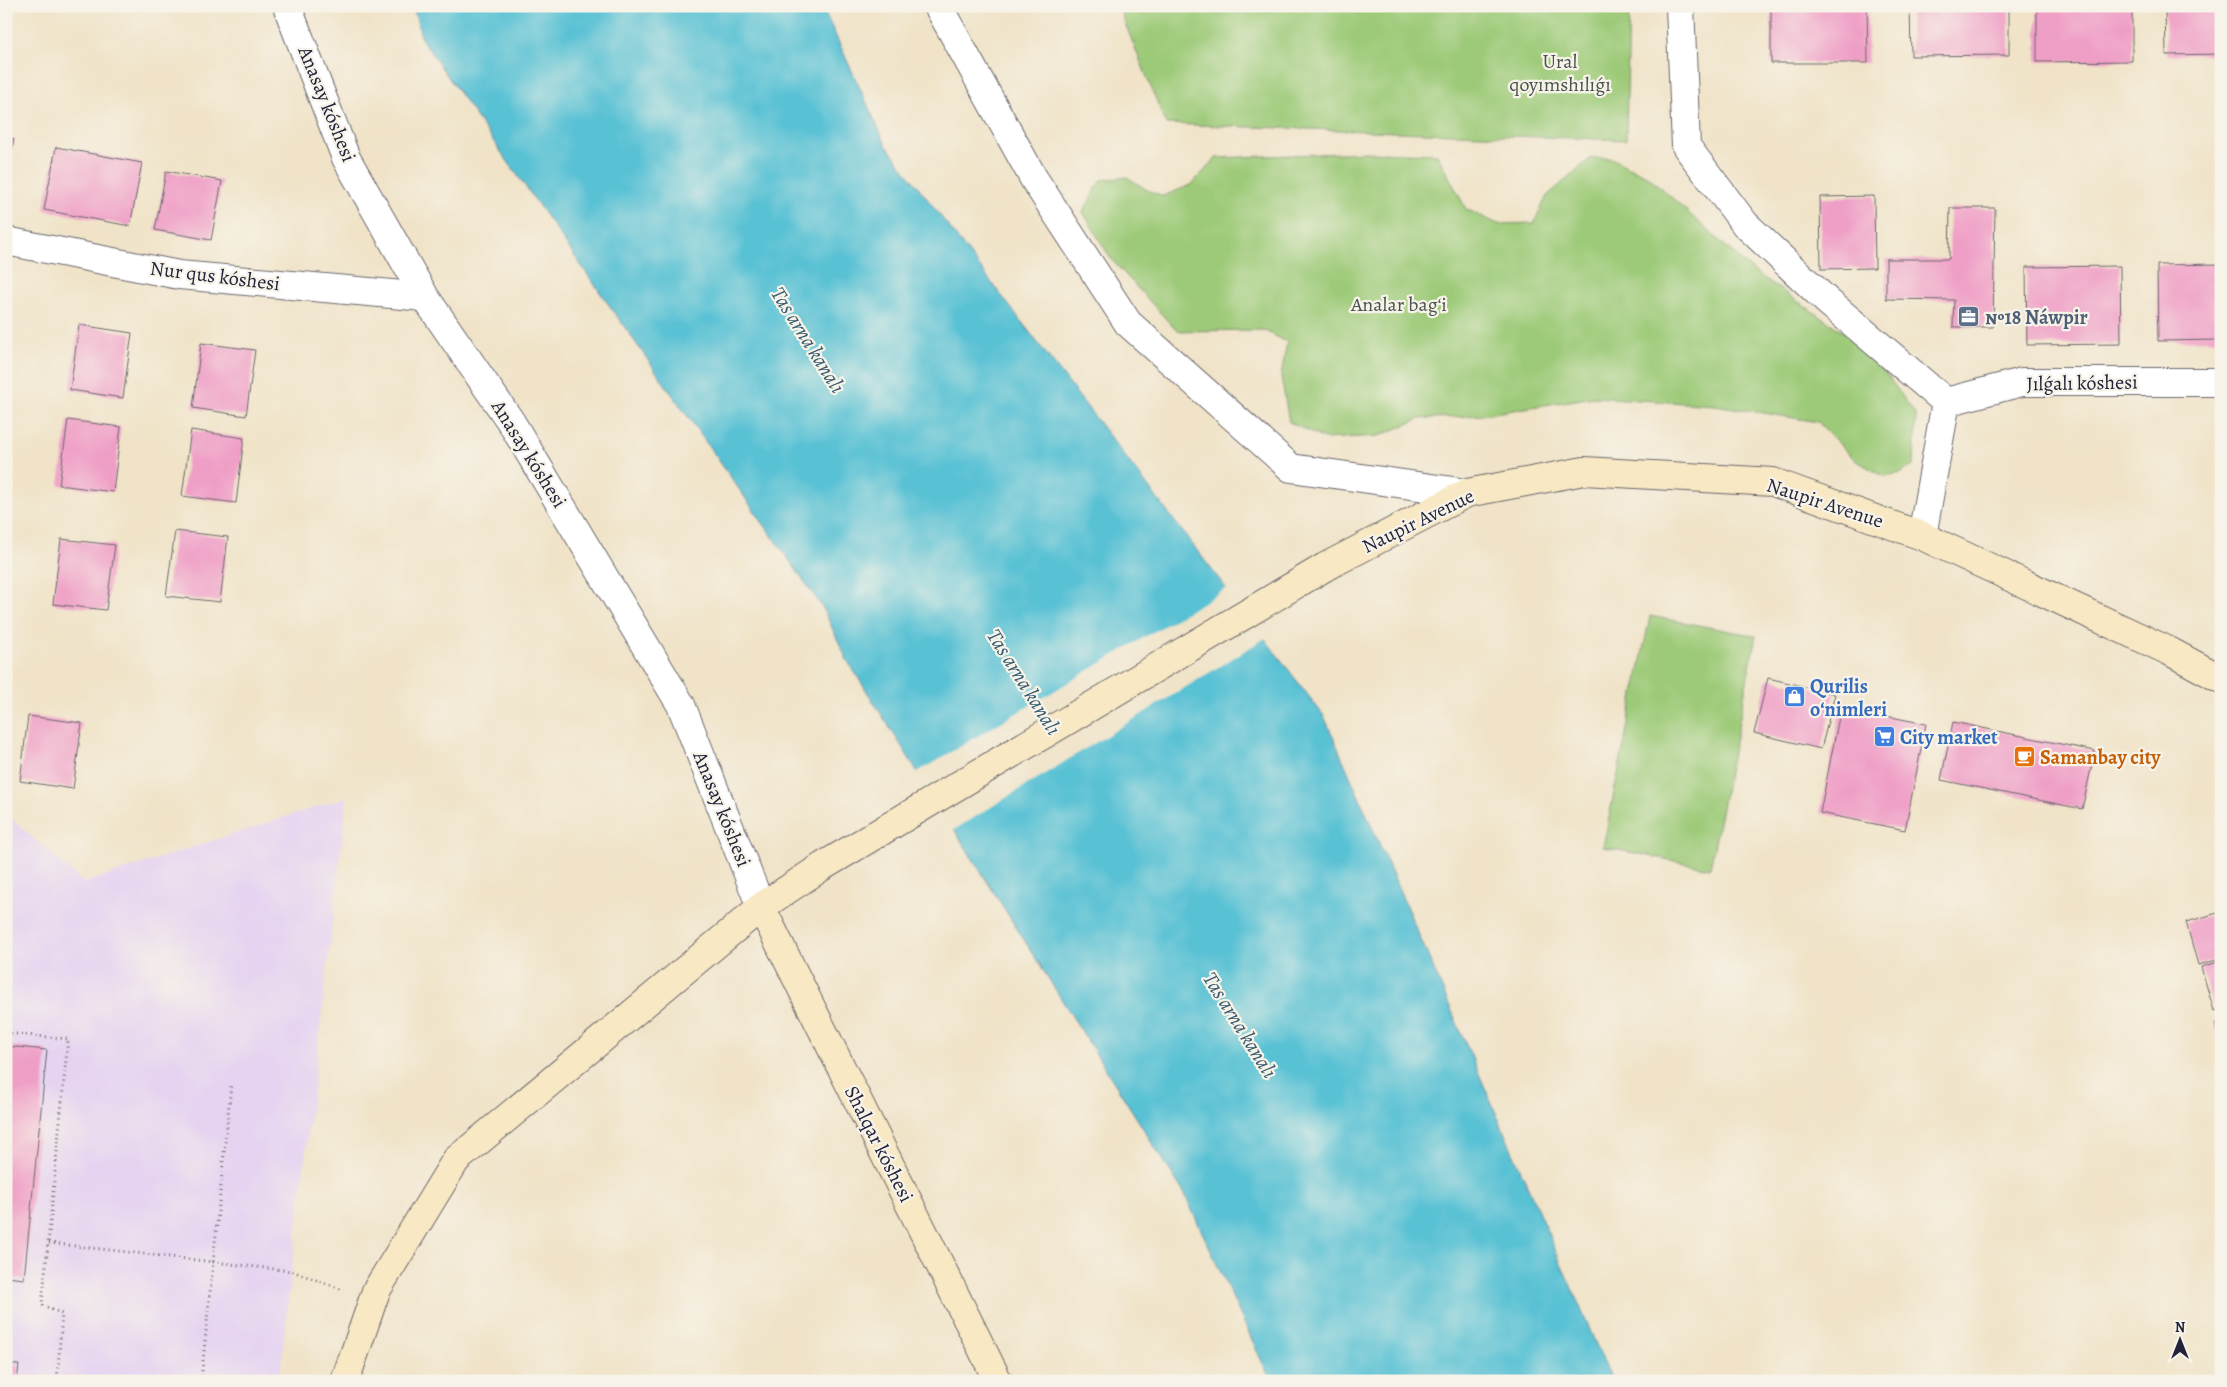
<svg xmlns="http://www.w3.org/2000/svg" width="2227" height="1387" viewBox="0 0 2227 1387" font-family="Alegreya,serif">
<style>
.built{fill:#e5d3f1}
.green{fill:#9dca78;stroke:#60765a}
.water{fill:#58c1d4;stroke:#3d7288}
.pier{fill:#f0e3c8}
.building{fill:#ef9fc6}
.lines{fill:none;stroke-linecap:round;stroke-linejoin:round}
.street-casing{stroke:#6a666c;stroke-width:30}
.secondary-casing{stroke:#6a666c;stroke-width:30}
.path{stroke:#6a666c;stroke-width:3;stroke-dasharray:1 4;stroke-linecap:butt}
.street{stroke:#fff;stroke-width:28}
.secondary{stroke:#f8e8c3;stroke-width:28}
.labels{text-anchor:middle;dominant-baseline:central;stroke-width:4.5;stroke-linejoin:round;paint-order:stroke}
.park-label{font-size:20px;fill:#47544d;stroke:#f7f3e8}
.street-label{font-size:20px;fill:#22223b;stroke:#f7f3e8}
.service-label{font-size:20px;font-weight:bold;fill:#4e5e75;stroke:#f7f3e8;text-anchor:start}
.shop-label{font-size:20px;font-weight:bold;fill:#366cbe;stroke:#f7f3e8;text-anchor:start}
.food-label{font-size:20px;font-weight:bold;fill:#c56008;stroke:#f7f3e8;text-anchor:start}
.water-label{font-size:21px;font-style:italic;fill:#355a71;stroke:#f7f3e8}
</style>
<rect width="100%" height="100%" fill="#f7f3e8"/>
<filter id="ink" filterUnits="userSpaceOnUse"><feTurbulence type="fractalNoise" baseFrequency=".02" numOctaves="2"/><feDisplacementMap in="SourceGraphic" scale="10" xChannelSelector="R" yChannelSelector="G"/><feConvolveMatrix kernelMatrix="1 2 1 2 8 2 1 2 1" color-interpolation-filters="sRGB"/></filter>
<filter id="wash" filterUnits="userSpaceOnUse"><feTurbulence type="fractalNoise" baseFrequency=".0096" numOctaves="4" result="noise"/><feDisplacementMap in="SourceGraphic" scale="20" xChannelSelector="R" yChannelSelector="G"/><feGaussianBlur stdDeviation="1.12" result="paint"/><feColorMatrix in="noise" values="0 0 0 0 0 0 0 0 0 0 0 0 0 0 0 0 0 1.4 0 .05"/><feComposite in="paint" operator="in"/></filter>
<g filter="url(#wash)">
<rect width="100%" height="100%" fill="#f0e3c8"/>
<path class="built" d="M 347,797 L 279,1381 L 6,1381 L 6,814 L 84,883 Z"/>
<path class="green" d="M 1118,6 L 1629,6 L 1626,140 L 1166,124 Z
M 1367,152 L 1437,154 L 1466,209 L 1498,224 L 1534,223 L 1547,196 L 1591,158 L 1611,158 L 1650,178 L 1753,271 L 1867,348 L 1916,415 L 1914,464 L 1902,473 L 1883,476 L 1855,460 L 1818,422 L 1715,405 L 1594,397 L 1482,415 L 1419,419 L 1379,436 L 1324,439 L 1289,422 L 1281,376 L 1287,342 L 1263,330 L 1177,331 L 1111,259 L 1083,212 L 1101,180 L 1127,177 L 1147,190 L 1163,196 L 1191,185 L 1216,158 Z
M 1650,616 L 1756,636 L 1710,868 L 1603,847 Z"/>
<path class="water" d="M 413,6 L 822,6 L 886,145 L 1324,716 L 1612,1381 L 1271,1381 L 1184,1193 L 847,660 L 823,608 L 422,40 Z"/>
<path class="pier" d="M 1229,587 L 1267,637 L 952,831 L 916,773 Z"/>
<g id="blocks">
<path class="building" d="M 1771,6 L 1867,6 L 1868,63 L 1771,63 Z
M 1910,6 L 2009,6 L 2009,55 L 1911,56 Z
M 2037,6 L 2132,6 L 2132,61 L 2037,62 Z
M 2165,6 L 2221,6 L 2221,54 L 2166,55 Z
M 6,138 L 14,139 L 7,174 L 6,174 Z
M 56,147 L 142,163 L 130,226 L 44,210 Z
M 166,171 L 222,181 L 211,240 L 155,230 Z
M 1874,196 L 1875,268 L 1821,269 L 1820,197 Z
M 1950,208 L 1995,208 L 1993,327 L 1953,327 L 1954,300 L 1886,299 L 1886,259 L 1949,259 Z
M 2221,264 L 2221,340 L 2158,341 L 2157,265 Z
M 2120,266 L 2121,344 L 2027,345 L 2026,267 Z
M 79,325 L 132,333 L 123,398 L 70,390 Z
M 201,343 L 255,350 L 246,416 L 193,408 Z
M 68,420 L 121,427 L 113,492 L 59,485 Z
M 191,430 L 244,438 L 236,503 L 182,496 Z
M 175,531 L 228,537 L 220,602 L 166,596 Z
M 61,539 L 115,545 L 106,610 L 53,604 Z
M 1768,678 L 1835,694 L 1821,749 L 1754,733 Z
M 1841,707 L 1926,724 L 1905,830 L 1820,813 Z
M 28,716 L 82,723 L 73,789 L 20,781 Z
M 1953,722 L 2095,751 L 2082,809 L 1941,780 Z
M 2221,912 L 2221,959 L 2198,965 L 2186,922 Z
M 2221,961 L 2221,1009 L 2214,1011 L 2201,967 Z
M 2221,1022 L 2221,1043 L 2220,1043 L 2215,1023 Z
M 6,1046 L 47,1050 L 24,1279 L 6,1277 Z
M 6,1364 L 19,1365 L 17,1381 L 6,1381 Z"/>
</g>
</g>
<g filter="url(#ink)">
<use href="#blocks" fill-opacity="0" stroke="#6a666c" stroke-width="1"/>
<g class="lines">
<defs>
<path id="street" d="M 287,6 L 346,158 L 425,297 L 511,422 L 681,705 L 761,907
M 938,6 L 1034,179 L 1128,323 L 1291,468 L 1467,493
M 1680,6 L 1686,146 L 1745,224 L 1827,301 L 1946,402 L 1922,536
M 6,241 L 179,275 L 425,297
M 1946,402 L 2022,382 L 2221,382"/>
<path id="secondary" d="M 761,907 L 998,1381
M 345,1381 L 376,1291 L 456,1160 L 761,907 L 823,866 L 1325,567 L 1467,493 L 1584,471 L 1773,482 L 1922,536 L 2169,651 L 2221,679"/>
</defs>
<use href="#street" class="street-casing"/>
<use href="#secondary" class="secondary-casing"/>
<path class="path" d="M 6,1033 L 68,1039 L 42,1305 L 62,1314 L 57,1381
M 49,1243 L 292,1271 L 341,1289
M 201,1381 L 231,1085"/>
<use href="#street" class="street"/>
<use href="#secondary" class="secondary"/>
</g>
</g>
<defs>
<symbol id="office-square" viewBox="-11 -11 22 22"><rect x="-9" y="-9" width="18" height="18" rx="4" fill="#5c6f8a" stroke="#f7f3e8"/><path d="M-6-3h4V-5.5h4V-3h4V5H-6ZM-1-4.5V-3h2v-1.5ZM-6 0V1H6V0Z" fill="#fff"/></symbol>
<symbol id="shop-square" viewBox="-11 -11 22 22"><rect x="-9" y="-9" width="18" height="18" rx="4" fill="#3f7fe0" stroke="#f7f3e8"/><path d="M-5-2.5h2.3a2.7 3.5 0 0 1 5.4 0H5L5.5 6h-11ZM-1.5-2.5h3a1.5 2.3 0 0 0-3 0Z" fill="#fff"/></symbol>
<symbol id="supermarket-square" viewBox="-11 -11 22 22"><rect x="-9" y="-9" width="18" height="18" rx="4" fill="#3f7fe0" stroke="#f7f3e8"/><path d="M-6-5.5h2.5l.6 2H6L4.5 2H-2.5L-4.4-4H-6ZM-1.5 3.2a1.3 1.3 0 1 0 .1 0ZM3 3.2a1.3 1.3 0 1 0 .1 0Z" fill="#fff"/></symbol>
<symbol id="cafe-square" viewBox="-11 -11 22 22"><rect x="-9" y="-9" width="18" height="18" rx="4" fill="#e8710a" stroke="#f7f3e8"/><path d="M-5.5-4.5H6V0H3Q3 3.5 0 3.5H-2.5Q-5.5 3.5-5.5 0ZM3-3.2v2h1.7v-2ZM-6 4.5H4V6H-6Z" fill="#fff"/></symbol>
</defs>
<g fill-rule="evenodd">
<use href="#office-square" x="1956" y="304" width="25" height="25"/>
<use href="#shop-square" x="1782" y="684" width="25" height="25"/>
<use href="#supermarket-square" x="1872" y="724" width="25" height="25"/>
<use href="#cafe-square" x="2012" y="744" width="25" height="25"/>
</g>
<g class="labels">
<g class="park-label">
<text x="1560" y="61">Ural<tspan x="1560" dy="23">qoyımshılıǵı</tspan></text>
<text x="1399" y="304">Analar bagʻi</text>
</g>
<g class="street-label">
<text transform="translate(327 104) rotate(68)">Anasay kóshesi</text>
<text transform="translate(215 276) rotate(7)">Nur qus kóshesi</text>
<text transform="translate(2082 383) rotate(-1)">Jılǵalı kóshesi</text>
<text transform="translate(529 454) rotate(58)">Anasay kóshesi</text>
<text transform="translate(1825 503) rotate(18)">Naupir Avenue</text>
<text transform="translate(1418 521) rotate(-26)">Naupir Avenue</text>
<text transform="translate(722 809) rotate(68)">Anasay kóshesi</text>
<text transform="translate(879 1144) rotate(63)">Shalqar kóshesi</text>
</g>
<g class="service-label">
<text x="1985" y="317">№18 Náwpir</text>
</g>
<g class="shop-label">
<text x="1810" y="686">Qurilis<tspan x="1810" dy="23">oʻnimleri</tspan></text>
<text x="1900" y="737">City market</text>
</g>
<g class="food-label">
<text x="2040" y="757">Samanbay city</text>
</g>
<g class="water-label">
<text transform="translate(808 340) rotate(58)">Tas arna kanalı</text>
<text transform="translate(1024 682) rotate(58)">Tas arna kanalı</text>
<text transform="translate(1240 1025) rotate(58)">Tas arna kanalı</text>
</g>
</g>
<rect width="2227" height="1387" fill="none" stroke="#f7f3e8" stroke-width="25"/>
<g transform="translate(2180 1340)" stroke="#f7f3e8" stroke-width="4" paint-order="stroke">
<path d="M0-4L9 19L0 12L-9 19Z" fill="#22223b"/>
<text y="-8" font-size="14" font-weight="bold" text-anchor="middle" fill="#22223b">N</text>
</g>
</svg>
